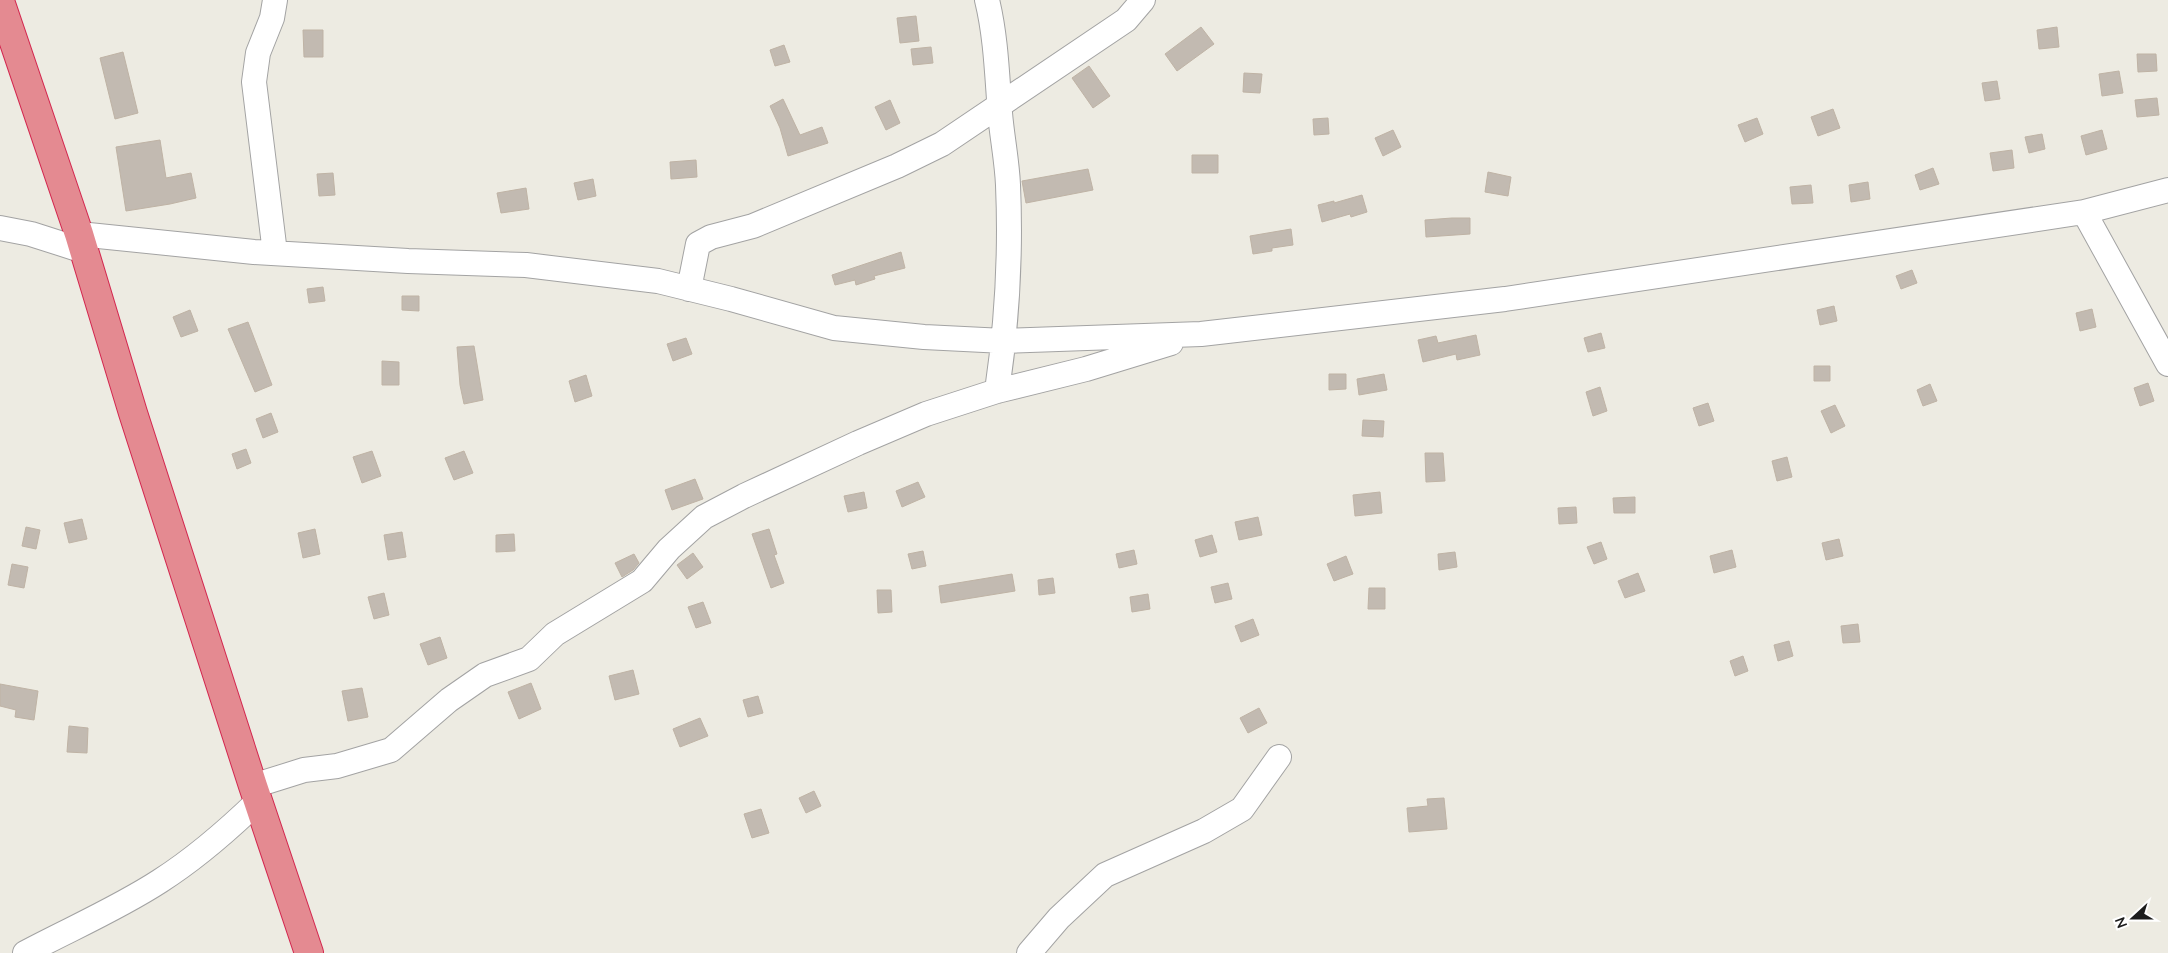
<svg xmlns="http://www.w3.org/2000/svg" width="2168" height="953" viewBox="0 0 2168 953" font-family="'Nunito Sans',sans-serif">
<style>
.building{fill:#c2bab1;stroke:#bfb3a5}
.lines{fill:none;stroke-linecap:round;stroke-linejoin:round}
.minor-casing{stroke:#a3a3a3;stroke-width:26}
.highway-casing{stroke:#d3274f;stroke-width:30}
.minor{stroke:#fff;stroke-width:24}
.highway{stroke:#e48a91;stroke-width:28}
</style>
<rect width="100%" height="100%" fill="#edebe2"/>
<path class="building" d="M 916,16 L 919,41 L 900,43 L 897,18 Z
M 1201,27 L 1214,44 L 1177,71 L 1165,54 Z
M 2057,27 L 2059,47 L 2039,49 L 2037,30 Z
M 303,30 L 323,30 L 323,57 L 304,57 Z
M 784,45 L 790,62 L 775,66 L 770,50 Z
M 931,47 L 933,63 L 913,65 L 911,49 Z
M 123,52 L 138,113 L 115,119 L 100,58 Z
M 2137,54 L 2156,54 L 2157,71 L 2138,72 Z
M 1089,66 L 1110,96 L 1093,108 L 1072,78 Z
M 2119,71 L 2123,93 L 2102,96 L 2099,74 Z
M 1244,73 L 1262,74 L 1260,93 L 1243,92 Z
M 1997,81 L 2000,99 L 1985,101 L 1982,83 Z
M 2157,98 L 2159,115 L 2137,117 L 2135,100 Z
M 783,99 L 800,135 L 822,127 L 828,143 L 788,156 L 780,128 L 770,106 Z
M 890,100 L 900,123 L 886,130 L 875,107 Z
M 1833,109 L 1840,128 L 1818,136 L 1811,117 Z
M 1328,118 L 1329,134 L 1314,135 L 1313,119 Z
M 1757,118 L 1763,134 L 1745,142 L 1738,125 Z
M 1393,130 L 1401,147 L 1383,156 L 1375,138 Z
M 2102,130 L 2107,149 L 2086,155 L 2081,136 Z
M 2042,134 L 2045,149 L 2029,153 L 2025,137 Z
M 160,140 L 166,178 L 191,173 L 196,198 L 170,204 L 126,211 L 116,147 Z
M 2012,150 L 2014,168 L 1993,171 L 1990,153 Z
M 1192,155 L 1218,155 L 1218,173 L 1192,173 Z
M 696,160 L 697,177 L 671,179 L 670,162 Z
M 1933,168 L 1939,184 L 1920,190 L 1915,175 Z
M 1088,169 L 1093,190 L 1026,203 L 1022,181 Z
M 1488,172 L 1511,177 L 1508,196 L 1485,192 Z
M 333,173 L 335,195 L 319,196 L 317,174 Z
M 593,179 L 596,196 L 578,200 L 574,183 Z
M 1868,182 L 1870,199 L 1851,202 L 1849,185 Z
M 1811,185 L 1813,203 L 1792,204 L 1790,187 Z
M 526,188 L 529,209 L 501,213 L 497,193 Z
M 1362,195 L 1367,212 L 1351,217 L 1350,214 L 1322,222 L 1318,205 L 1334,201 L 1334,203 Z
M 1452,218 L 1470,218 L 1470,234 L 1426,237 L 1425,220 Z
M 1291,229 L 1293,245 L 1272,248 L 1272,251 L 1253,254 L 1250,236 Z
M 901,252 L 905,268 L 874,276 L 875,279 L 856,285 L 855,280 L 835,285 L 832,275 Z
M 1912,270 L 1917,283 L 1901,289 L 1896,276 Z
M 323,287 L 325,301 L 309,303 L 307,289 Z
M 402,296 L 419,296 L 419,311 L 402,310 Z
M 1834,306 L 1837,321 L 1820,325 L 1817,310 Z
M 2092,309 L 2096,327 L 2080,331 L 2076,313 Z
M 190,310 L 198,331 L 181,337 L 173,317 Z
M 248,322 L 272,385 L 255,392 L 228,329 Z
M 1601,333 L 1605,348 L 1588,352 L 1584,338 Z
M 1476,335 L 1480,355 L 1457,360 L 1456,354 L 1423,362 L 1418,340 L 1436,336 L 1438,343 Z
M 686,338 L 692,354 L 673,361 L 667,344 Z
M 474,346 L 483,400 L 464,404 L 460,385 L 457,347 Z
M 382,361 L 399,362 L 399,385 L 382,385 Z
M 1814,366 L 1830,366 L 1830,381 L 1814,381 Z
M 1329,374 L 1346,374 L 1346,389 L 1329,390 Z
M 1384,374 L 1387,390 L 1359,395 L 1357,379 Z
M 586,375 L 592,396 L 575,402 L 569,381 Z
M 2148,383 L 2154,401 L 2140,406 L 2134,388 Z
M 1930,384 L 1937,401 L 1923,406 L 1917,390 Z
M 1600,387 L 1607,411 L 1593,416 L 1586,392 Z
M 1708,403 L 1714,421 L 1699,426 L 1693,408 Z
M 1835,405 L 1845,426 L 1831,433 L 1821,411 Z
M 271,413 L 278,432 L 263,438 L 256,419 Z
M 1363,420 L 1384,421 L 1383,437 L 1362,436 Z
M 246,449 L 251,463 L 237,469 L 232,454 Z
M 372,451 L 381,476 L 362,483 L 353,457 Z
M 464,451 L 473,473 L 454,480 L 445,458 Z
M 1425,453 L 1443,453 L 1445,481 L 1426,482 Z
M 1787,457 L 1792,477 L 1777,481 L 1772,461 Z
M 695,479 L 703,499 L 672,510 L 665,490 Z
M 918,482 L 925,497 L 902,507 L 896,491 Z
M 864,492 L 867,508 L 848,512 L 844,496 Z
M 1380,492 L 1382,513 L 1355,516 L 1353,495 Z
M 1635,497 L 1635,513 L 1614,513 L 1613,498 Z
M 1576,507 L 1577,523 L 1559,524 L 1558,508 Z
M 1258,517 L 1262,535 L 1239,540 L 1235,522 Z
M 82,519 L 87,539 L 69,543 L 64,523 Z
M 26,527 L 40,530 L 36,549 L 22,546 Z
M 315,529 L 320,554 L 303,558 L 298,533 Z
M 769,529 L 777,554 L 774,555 L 784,583 L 771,588 L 752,534 Z
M 402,532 L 406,557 L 388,560 L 384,535 Z
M 514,534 L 515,551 L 496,552 L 496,535 Z
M 1212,535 L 1217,552 L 1200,557 L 1195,540 Z
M 1839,539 L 1843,556 L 1826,560 L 1822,543 Z
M 1601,542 L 1607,559 L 1594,564 L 1587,547 Z
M 1134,550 L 1137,564 L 1119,568 L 1116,554 Z
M 1732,550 L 1736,567 L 1714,573 L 1710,556 Z
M 923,551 L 926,566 L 912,569 L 908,554 Z
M 1455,552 L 1457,567 L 1439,570 L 1438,554 Z
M 693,553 L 703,567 L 687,579 L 677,565 Z
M 634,554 L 639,563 L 633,570 L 622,577 L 615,563 Z
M 1346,556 L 1353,574 L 1334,581 L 1327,564 Z
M 12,564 L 28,567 L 24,588 L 8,585 Z
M 1638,573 L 1645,591 L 1625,598 L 1618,581 Z
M 1012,574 L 1015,591 L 941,603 L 939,586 Z
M 1053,578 L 1055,593 L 1039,595 L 1038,580 Z
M 1228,583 L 1232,599 L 1215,603 L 1211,587 Z
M 1369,588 L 1385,588 L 1385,609 L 1368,609 Z
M 877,590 L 891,590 L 892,612 L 878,613 Z
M 384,593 L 389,615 L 374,619 L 368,597 Z
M 1148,594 L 1150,609 L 1132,612 L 1130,597 Z
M 703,602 L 711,623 L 696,628 L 688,607 Z
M 1253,619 L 1259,635 L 1241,642 L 1235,626 Z
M 1858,624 L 1860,642 L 1843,643 L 1841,626 Z
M 440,637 L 447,658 L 428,665 L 420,644 Z
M 1789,641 L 1793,656 L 1778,661 L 1774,645 Z
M 1743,656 L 1748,671 L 1735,676 L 1730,661 Z
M 633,670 L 639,694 L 615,700 L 609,676 Z
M 531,683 L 541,709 L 519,719 L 508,692 Z
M 0,684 L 38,691 L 34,720 L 15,717 L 16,710 L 0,706 Z
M 362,688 L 368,717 L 348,721 L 342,691 Z
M 758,696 L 763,713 L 748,717 L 743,700 Z
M 1259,708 L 1267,723 L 1248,733 L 1240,718 Z
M 700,718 L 708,736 L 680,747 L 673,729 Z
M 69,726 L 88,728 L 87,753 L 67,752 Z
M 814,791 L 821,806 L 806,813 L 799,798 Z
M 1444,798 L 1447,829 L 1409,832 L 1407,808 L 1428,806 L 1427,799 Z
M 761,809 L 769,833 L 752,838 L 744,814 Z"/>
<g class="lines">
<defs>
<path id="minor" d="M 275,0 L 272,18 L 258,53 L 254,82 L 275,253
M 987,0 C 996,37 997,75 1000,113 C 1002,137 1007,161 1008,185 C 1011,254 1007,323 997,391
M 2084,212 L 2168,364
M 0,228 L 31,234 L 84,251
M 79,234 L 254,252 L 408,261 L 526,265 L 658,281 L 731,299 L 834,328 L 924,337 L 1004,341 L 1201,334 L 1505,299 L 2084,212 L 2168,190
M 689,289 L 698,244 L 711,237 L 753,226 L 897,166 L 942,144 L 1126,20 L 1143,0
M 253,786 L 304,770 L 337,766 L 391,750 L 449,700 L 485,675 L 529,659 L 555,634 L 642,581 L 669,549 L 704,517 L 744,496 L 858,443 L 926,414 L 997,391 L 1086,369 L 1171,343
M 25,953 C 70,929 117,909 160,881 C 196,858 228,830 258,801
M 1029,953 L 1059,918 L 1105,875 L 1204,831 L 1242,809 L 1279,757"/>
<path id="highway" d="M 0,1 L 79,234 L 133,413 L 253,786 L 309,953"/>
</defs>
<use href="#minor" class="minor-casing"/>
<use href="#highway" class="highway-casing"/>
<use href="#minor" class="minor"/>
<use href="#highway" class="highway"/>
</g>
<g transform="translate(2133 918) rotate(249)" stroke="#ffffff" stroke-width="4" paint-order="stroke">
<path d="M0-4L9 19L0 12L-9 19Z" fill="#1c1c1c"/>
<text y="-8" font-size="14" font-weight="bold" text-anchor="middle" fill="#1c1c1c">N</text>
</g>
</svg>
